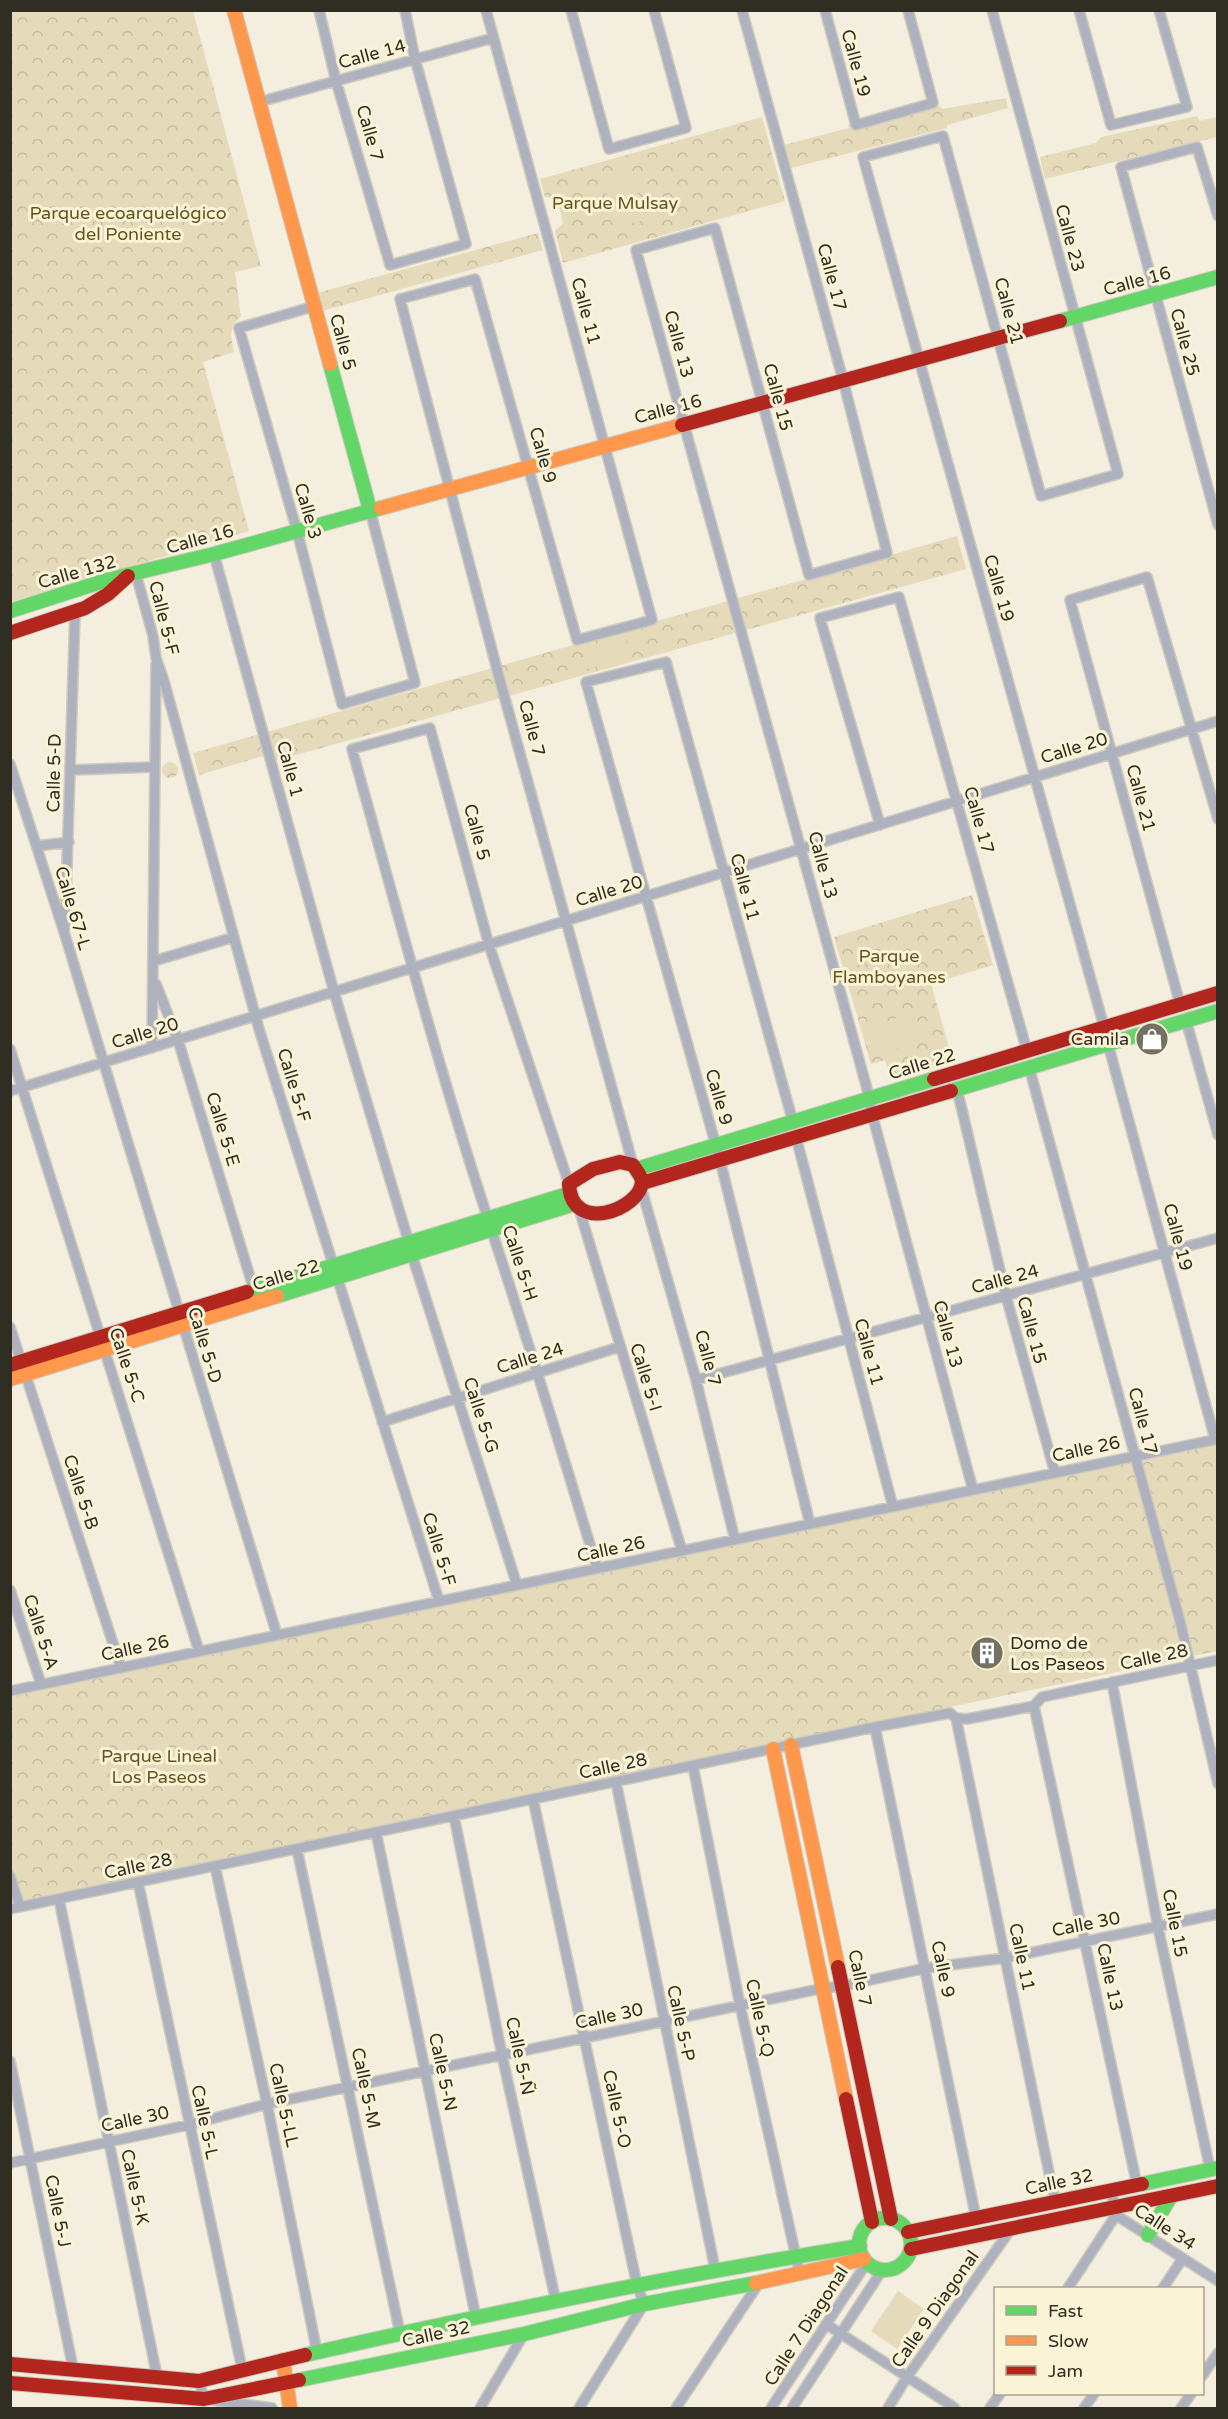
<svg xmlns="http://www.w3.org/2000/svg" width="1228" height="2419" viewBox="0 0 1228 2419" font-family="'Varela Round',sans-serif">
<style>
.park{fill:url(#park-crowns)}
.pitch{fill:#e5dbbb}
.lines{fill:none;stroke-linecap:round;stroke-linejoin:round}
.street-casing{stroke:#cecabe;stroke-width:12}
.fast-casing{stroke:#cecabe;stroke-width:16}
.slow-casing{stroke:#cecabe;stroke-width:16}
.jam-casing{stroke:#cecabe;stroke-width:16}
.street{stroke:#adb2be;stroke-width:9}
.fast{stroke:#63d668;stroke-width:14}
.slow{stroke:#ff974d;stroke-width:14}
.jam{stroke:#b3261e;stroke-width:14}
.labels{text-anchor:middle;dominant-baseline:central;stroke-width:6;stroke-linejoin:round;paint-order:stroke}
.street-label{font-size:18px;fill:#302d22;stroke:#fbf3d6}
.park-label{font-size:18px;fill:#655621;stroke:#fbf3d6}
.poi-label{font-size:18px;fill:#302d22;stroke:#fbf3d6;text-anchor:end}
</style>
<defs>
<pattern id="park-crowns" width="20" height="18" patternUnits="userSpaceOnUse" patternTransform="scale(1.5)"><rect width="20" height="18" fill="#e5dbbb"/><path d="M2 6a3 3 0 1 1 6 0M12 15a3 3 0 1 1 6 0" fill="none" stroke="#c5bca0"/></pattern>
</defs>
<rect width="100%" height="100%" fill="#f3eede"/>
<path class="park" d="M 11,11 L 193,11 L 261,266 L 235,272 L 241,317 C 228,326 231,338 234,352 L 203,362 L 249,531 L 11,602 Z
M 1006,98 L 1008,108 L 947,125 L 947,128 L 791,168 L 784,145 L 849,128 L 848,125 L 940,106 L 942,109 Z
M 1197,116 L 1199,121 L 1217,117 L 1217,137 L 1045,179 L 1040,157 L 1096,143 L 1101,137 Z
M 762,117 L 785,201 L 563,263 L 555,231 L 563,223 L 557,198 L 545,197 L 540,179 Z
M 538,233 L 543,250 L 322,311 L 317,293 Z
M 957,536 L 966,569 L 278,760 L 263,756 L 199,775 L 193,753 Z
M162 770a8 8 0 1 1 16 0a8 8 0 1 1-16 0Z
M 972,895 L 993,965 L 931,984 L 953,1061 L 891,1080 L 885,1060 L 871,1064 L 834,937 Z
M 1217,1443 L 1217,1651 L 11,1904 L 11,1693 Z"/>
<path class="pitch" d="M 632,173 L 645,220 L 616,228 L 603,181 Z
M 625,637 L 631,657 L 588,669 L 583,648 Z
M 914,1013 L 922,1041 L 873,1055 L 865,1028 Z
M 898,2291 L 924,2309 L 897,2349 L 871,2331 Z"/>
<g class="lines">
<defs>
<path id="street" d="M 319,10 L 336,81 L 390,265 L 466,244 L 415,59 L 405,10
M 486,10 L 652,620 L 577,640 L 475,279 L 400,299 L 499,677 L 633,1165
M 571,10 L 609,149 L 686,128 L 654,10
M 742,10 L 843,380 L 887,553 L 809,575 L 715,228 L 636,250 L 866,1085 L 872,1114 L 973,1490
M 825,10 L 856,125 L 933,103 L 908,10
M 992,10 L 1118,474 L 1041,496 L 943,136 L 863,157 L 1104,1027
M 1079,10 L 1111,125 L 1187,107 L 1159,10
M 259,102 L 493,38
M 1218,216 L 1197,147 L 1121,167 L 1218,525
M 315,306 L 239,328 L 297,531 L 342,704 L 415,683 L 370,510
M 214,554 L 334,992 L 409,1243
M 136,574 L 153,636 L 156,658 L 164,681 L 259,1029 L 439,1601
M 10,764 L 65,935 L 277,1635
M 70,770 L 154,767
M 880,825 L 820,618 L 899,597 L 1027,1051
M 37,846 L 69,842
M 65,928 L 75,612
M 154,961 L 234,937
M 156,984 L 178,1040 L 254,1290
M 1180,1004 L 1070,600 L 1147,577 L 1218,819
M 1186,1020 L 1218,1135
M 1108,1044 L 1215,1439
M 152,1048 L 156,664
M 10,1049 L 199,1651
M 1029,1067 L 1180,1621 L 1218,1784
M 957,1089 L 1006,1296 L 1055,1473
M 10,1091 L 1218,721
M 793,1122 L 666,662 L 586,682 L 720,1160 L 810,1524
M 796,1137 L 893,1507
M 569,1184 L 489,945 L 430,728 L 352,749 C 396,906 437,1064 488,1219 C 526,1335 562,1451 597,1568
M 641,1187 L 696,1380 L 735,1540
M 580,1212 L 682,1551
M 412,1255 L 517,1585
M 10,1327 L 121,1668
M 696,1380 L 1218,1238
M 382,1422 L 619,1347
M 10,1590 L 41,1684
M 1112,1682 L 1158,1927 L 1210,2169
M 10,1691 L 1218,1439
M 1034,1706 L 1137,2185
M 956,1718 L 1055,2202
M 875,1727 L 976,2218
M 693,1766 L 740,2005 L 800,2275
M 616,1782 L 715,2269
M 533,1799 L 637,2285 L 644,2304 L 579,2408
M 454,1816 L 502,2055 L 556,2302
M 376,1832 L 476,2318
M 297,1849 L 400,2333
M 215,1866 L 267,2104 L 317,2352
M 10,1876 L 20,1907
M 138,1882 L 242,2369
M 59,1899 L 157,2376
M 10,1909 L 875,1727 L 950,1713 L 956,1718 L 967,1719 L 1034,1706 L 1042,1697 L 1218,1660
M 10,2061 L 73,2368
M 10,2163 L 188,2125 L 267,2104 L 824,1988 L 843,1986 L 926,1968 L 1005,1958 L 1218,1914
M 1111,2190 L 1116,2215 L 1218,2281
M 1068,2288 L 1116,2215
M 1163,2288 L 1183,2258
M 826,2324 L 955,2408
M 1202,2376 L 1218,2353
M 199,2381 L 204,2399 L 272,2408
M 480,2408 L 524,2334
M 676,2408 L 759,2283
M 771,2408 L 862,2270 L 866,2261
M 792,2408 L 879,2275 L 885,2270
M 888,2408 L 907,2377 L 1011,2229
M 990,2408 L 1000,2394
M 1084,2408 L 1094,2394
M 1181,2408 L 1191,2394"/>
<path id="fast" d="M 1060,321 L 1218,277
M 330,364 L 370,510
M 10,611 L 110,579 L 214,554 L 381,508
M 951,1091 L 1218,1011
M 637,1169 L 934,1079
M 247,1292 L 568,1194
M 277,1296 L 571,1205
M 1142,2184 L 1218,2168
M859 2244a26 26 0 1 1 52 0a26 26 0 1 1-52 0Z
M 1148,2235 L 1171,2196
M 305,2355 C 489,2313 674,2276 860,2246
M 299,2380 L 524,2334 L 644,2304 L 756,2283"/>
<path id="slow" d="M 234,10 L 330,364
M 381,508 L 682,425
M 10,1379 L 277,1296
M 791,1745 L 838,1967
M 773,1749 L 846,2099
M 756,2283 L 864,2259
M 283,2360 L 290,2408"/>
<path id="jam" d="M 682,425 L 1060,321
M 10,633 L 85,608 L 108,594 L 128,576
M 934,1079 L 1218,993
M 620,1162 L 633,1165 C 636,1170 642,1176 642,1182 C 640,1210 571,1235 569,1184 L 593,1169 Z
M 642,1183 L 951,1091
M 10,1365 L 247,1292
M 838,1967 L 891,2219
M 846,2099 L 872,2222
M 908,2232 L 1142,2184
M 911,2249 L 1218,2186
M 10,2364 L 199,2381 L 305,2355
M 10,2383 L 204,2399 L 299,2380"/>
</defs>
<use href="#street" class="street-casing"/>
<use href="#fast" class="fast-casing"/>
<use href="#slow" class="slow-casing"/>
<use href="#jam" class="jam-casing"/>
<use href="#street" class="street"/>
<use href="#fast" class="fast"/>
<use href="#slow" class="slow"/>
<use href="#jam" class="jam"/>
</g>
<defs>
<symbol id="shop-disc" viewBox="-11 -11 22 22"><circle r="9.5" fill="#747164" stroke="#fbf3d6"/><path d="M-5-2.5h2.3a2.7 3.5 0 0 1 5.4 0H5L5.5 6h-11ZM-1.5-2.5h3a1.5 2.3 0 0 0-3 0Z" fill="#fff"/></symbol>
<symbol id="building-disc" viewBox="-11 -11 22 22"><circle r="9.5" fill="#747164" stroke="#fbf3d6"/><path d="M-4-6H4V6H1V3H-1V6H-4ZM-2.5-4.3h1.7v1.8h-1.7ZM.8-4.3h1.7v1.8H.8ZM-2.5-1h1.7V.8h-1.7ZM.8-1h1.7V.8H.8Z" fill="#fff"/></symbol>
</defs>
<g fill-rule="evenodd">
<use href="#shop-disc" x="1133" y="1020" width="38" height="38"/>
<use href="#building-disc" x="968" y="1634" width="38" height="38"/>
</g>
<g class="labels">
<g class="street-label">
<text transform="translate(372 54) rotate(-15)">Calle 14</text>
<text transform="translate(856 63) rotate(75)">Calle 19</text>
<text transform="translate(370 133) rotate(74)">Calle 7</text>
<text transform="translate(1070 238) rotate(75)">Calle 23</text>
<text transform="translate(832 277) rotate(75)">Calle 17</text>
<text transform="translate(1137 281) rotate(-15)">Calle 16</text>
<text transform="translate(586 311) rotate(75)">Calle 11</text>
<text transform="translate(1009 311) rotate(75)">Calle 21</text>
<text transform="translate(343 342) rotate(75)">Calle 5</text>
<text transform="translate(1185 342) rotate(75)">Calle 25</text>
<text transform="translate(679 344) rotate(75)">Calle 13</text>
<text transform="translate(778 397) rotate(75)">Calle 15</text>
<text transform="translate(668 409) rotate(-15)">Calle 16</text>
<text transform="translate(543 455) rotate(74)">Calle 9</text>
<text transform="translate(308 511) rotate(74)">Calle 3</text>
<text transform="translate(200 539) rotate(-15)">Calle 16</text>
<text transform="translate(77 572) rotate(-16)">Calle 132</text>
<text transform="translate(999 588) rotate(74)">Calle 19</text>
<text transform="translate(164 618) rotate(76)">Calle 5-F</text>
<text transform="translate(532 728) rotate(75)">Calle 7</text>
<text transform="translate(1074 748) rotate(-17)">Calle 20</text>
<text transform="translate(290 769) rotate(75)">Calle 1</text>
<text transform="translate(54 773) rotate(-89)">Calle 5-D</text>
<text transform="translate(1141 798) rotate(75)">Calle 21</text>
<text transform="translate(979 820) rotate(74)">Calle 17</text>
<text transform="translate(477 832) rotate(75)">Calle 5</text>
<text transform="translate(823 865) rotate(75)">Calle 13</text>
<text transform="translate(745 887) rotate(75)">Calle 11</text>
<text transform="translate(609 891) rotate(-17)">Calle 20</text>
<text transform="translate(73 908) rotate(73)">Calle 67-L</text>
<text transform="translate(145 1033) rotate(-17)">Calle 20</text>
<text transform="translate(922 1064) rotate(-17)">Calle 22</text>
<text transform="translate(294 1085) rotate(73)">Calle 5-F</text>
<text transform="translate(719 1097) rotate(74)">Calle 9</text>
<text transform="translate(223 1129) rotate(73)">Calle 5-E</text>
<text transform="translate(1178 1237) rotate(75)">Calle 19</text>
<text transform="translate(520 1263) rotate(72)">Calle 5-H</text>
<text transform="translate(286 1275) rotate(-17)">Calle 22</text>
<text transform="translate(1005 1279) rotate(-15)">Calle 24</text>
<text transform="translate(1032 1330) rotate(75)">Calle 15</text>
<text transform="translate(948 1334) rotate(75)">Calle 13</text>
<text transform="translate(205 1345) rotate(73)">Calle 5-D</text>
<text transform="translate(869 1352) rotate(75)">Calle 11</text>
<text transform="translate(530 1358) rotate(-17)">Calle 24</text>
<text transform="translate(708 1358) rotate(75)">Calle 7</text>
<text transform="translate(127 1365) rotate(72)">Calle 5-C</text>
<text transform="translate(646 1377) rotate(73)">Calle 5-I</text>
<text transform="translate(481 1415) rotate(72)">Calle 5-G</text>
<text transform="translate(1143 1421) rotate(75)">Calle 17</text>
<text transform="translate(1086 1449) rotate(-12)">Calle 26</text>
<text transform="translate(81 1492) rotate(72)">Calle 5-B</text>
<text transform="translate(439 1549) rotate(73)">Calle 5-F</text>
<text transform="translate(611 1549) rotate(-12)">Calle 26</text>
<text transform="translate(41 1632) rotate(72)">Calle 5-A</text>
<text transform="translate(135 1648) rotate(-12)">Calle 26</text>
<text transform="translate(1154 1657) rotate(-12)">Calle 28</text>
<text transform="translate(613 1766) rotate(-12)">Calle 28</text>
<text transform="translate(138 1866) rotate(-12)">Calle 28</text>
<text transform="translate(1175 1923) rotate(79)">Calle 15</text>
<text transform="translate(1086 1924) rotate(-11)">Calle 30</text>
<text transform="translate(1022 1957) rotate(78)">Calle 11</text>
<text transform="translate(943 1969) rotate(78)">Calle 9</text>
<text transform="translate(1110 1977) rotate(78)">Calle 13</text>
<text transform="translate(860 1978) rotate(78)">Calle 7</text>
<text transform="translate(609 2016) rotate(-12)">Calle 30</text>
<text transform="translate(760 2018) rotate(78)">Calle 5-Q</text>
<text transform="translate(681 2023) rotate(78)">Calle 5-P</text>
<text transform="translate(520 2056) rotate(78)">Calle 5-Ñ</text>
<text transform="translate(443 2072) rotate(78)">Calle 5-N</text>
<text transform="translate(366 2088) rotate(78)">Calle 5-M</text>
<text transform="translate(284 2105) rotate(78)">Calle 5-LL</text>
<text transform="translate(617 2109) rotate(78)">Calle 5-O</text>
<text transform="translate(135 2119) rotate(-12)">Calle 30</text>
<text transform="translate(205 2122) rotate(78)">Calle 5-L</text>
<text transform="translate(1059 2182) rotate(-12)">Calle 32</text>
<text transform="translate(135 2187) rotate(78)">Calle 5-K</text>
<text transform="translate(58 2211) rotate(79)">Calle 5-J</text>
<text transform="translate(1165 2227) rotate(33)">Calle 34</text>
<text transform="translate(935 2309) rotate(-55)">Calle 9 Diagonal</text>
<text transform="translate(806 2326) rotate(-57)">Calle 7 Diagonal</text>
<text transform="translate(436 2334) rotate(-12)">Calle 32</text>
</g>
<g class="park-label">
<text x="615" y="203">Parque Mulsay</text>
<text x="128" y="213">Parque ecoarquelógico<tspan x="128" dy="21">del Poniente</tspan></text>
<text x="889" y="956">Parque<tspan x="889" dy="21">Flamboyanes</tspan></text>
<text x="159" y="1756">Parque Lineal<tspan x="159" dy="21">Los Paseos</tspan></text>
</g>
<g class="poi-label">
<text x="1129" y="1039">Camila</text>
<text x="1010" y="1643" text-anchor="start">Domo de<tspan x="1010" dy="21">Los Paseos</tspan></text>
</g>
</g>
<rect width="1228" height="2419" fill="none" stroke="#302d22" stroke-width="24"/>
<rect x="994" y="2287" width="210" height="108" fill="#fbf3d6" stroke="#aaa48e" stroke-width="1.5"/>
<rect x="1006" y="2306" width="30" height="9" fill="#63d668" stroke="#aaa48e" stroke-width="1.5"/>
<text x="1048" y="2317" font-size="18" fill="#302d22">Fast</text>
<rect x="1006" y="2336" width="30" height="9" fill="#ff974d" stroke="#aaa48e" stroke-width="1.5"/>
<text x="1048" y="2347" font-size="18" fill="#302d22">Slow</text>
<rect x="1006" y="2366" width="30" height="9" fill="#b3261e" stroke="#aaa48e" stroke-width="1.5"/>
<text x="1048" y="2377" font-size="18" fill="#302d22">Jam</text>
</svg>
